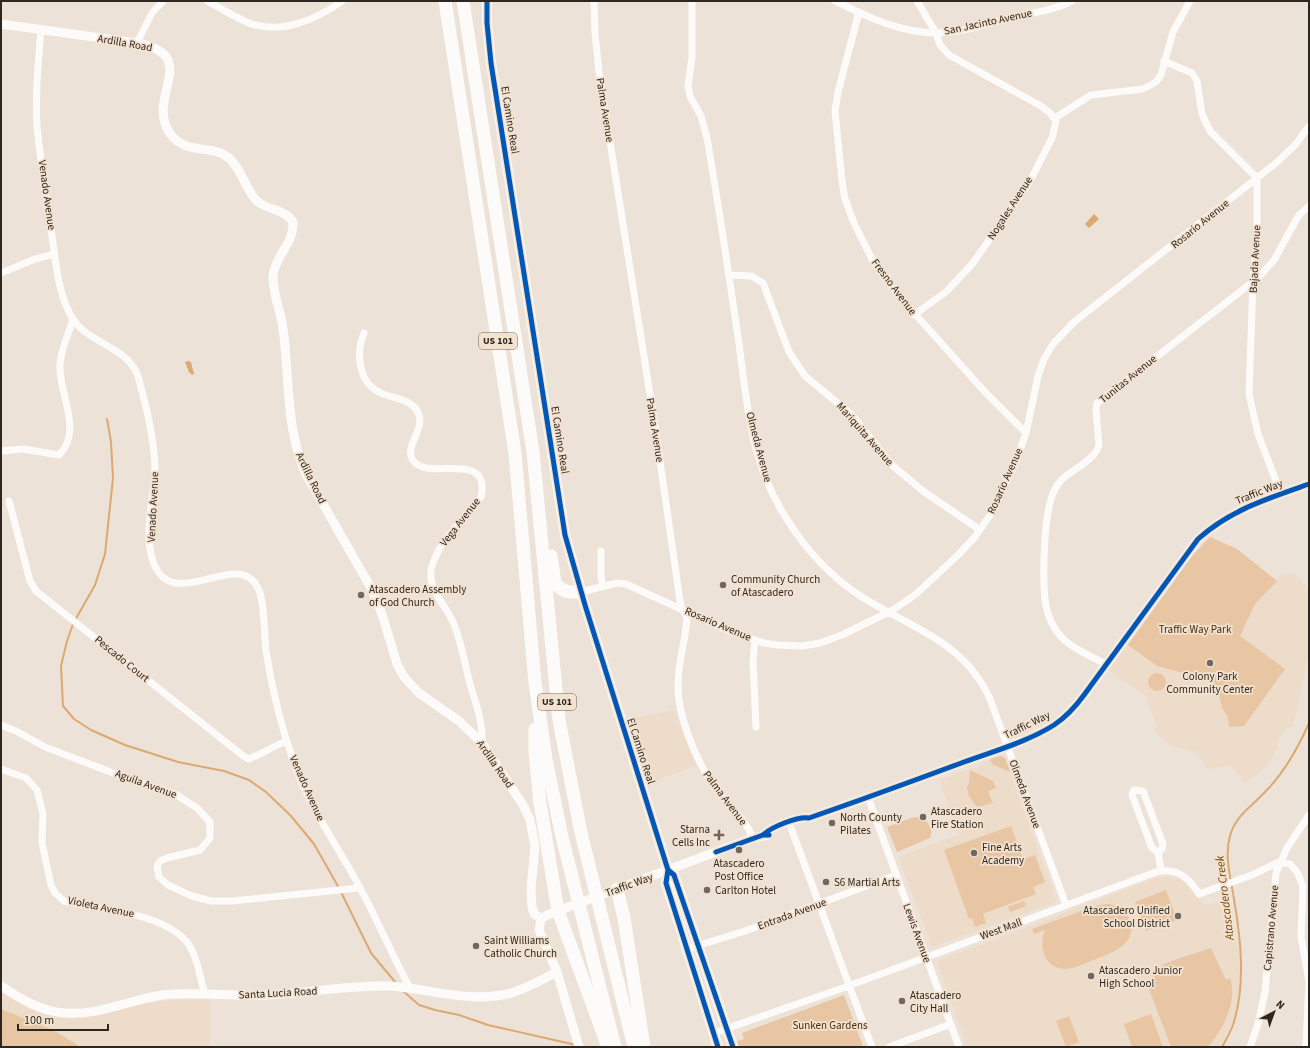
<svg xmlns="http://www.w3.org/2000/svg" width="1310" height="1048" viewBox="0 0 1310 1048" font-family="'Source Sans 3',sans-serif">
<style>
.built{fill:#eedcca}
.green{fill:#e8c6a3}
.water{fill:#dcaa70}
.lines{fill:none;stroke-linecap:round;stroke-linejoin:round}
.stream{stroke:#dcaa70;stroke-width:2}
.minor{stroke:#fcfbf9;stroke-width:7}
.tertiary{stroke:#fcfbf9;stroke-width:9}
.secondary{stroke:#fcfbf9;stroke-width:10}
.motorway{stroke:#fcfbf9;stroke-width:13}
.cycleway-casing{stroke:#f4e2d0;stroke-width:8}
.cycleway{stroke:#0057b8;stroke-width:5}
.poi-dot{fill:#706860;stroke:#f4e2d0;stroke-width:1.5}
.labels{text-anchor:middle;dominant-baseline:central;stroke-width:3.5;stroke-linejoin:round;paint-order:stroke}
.shield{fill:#f4e2d0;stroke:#695f55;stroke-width:1}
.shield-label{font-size:10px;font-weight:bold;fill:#2d2720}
.street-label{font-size:11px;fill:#2d2720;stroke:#f4e2d0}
.poi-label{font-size:11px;fill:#2d2720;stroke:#f4e2d0;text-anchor:start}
.park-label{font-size:11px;fill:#482d0b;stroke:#f4e2d0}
.water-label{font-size:12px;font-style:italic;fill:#714505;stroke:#f4e2d0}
</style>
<rect width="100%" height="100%" fill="#ece2d8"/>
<path class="built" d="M 1210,537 L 1237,549 L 1277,581 L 1285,574 L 1293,573 L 1300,578 L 1309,590 L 1308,658 L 1293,726 L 1284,730 L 1276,743 L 1279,746 L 1266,767 L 1245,783 L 1231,766 L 1206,769 L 1205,763 L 1200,758 L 1198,752 L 1172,746 L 1164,741 L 1155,731 L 1157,726 L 1145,696 L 1109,670 L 1193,555 Z
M 674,710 L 696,766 L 654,781 L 634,718 Z
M 1001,756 L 1005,758 L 1057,902 L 932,947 L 898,857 L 960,834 L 939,780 L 984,764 L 983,762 Z
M 1168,877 L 1177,878 L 1185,883 L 1193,894 L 1206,905 L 1219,902 L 1240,950 L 1241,967 L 1237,1007 L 1233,1025 L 1222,1047 L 967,1047 L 937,961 L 1156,878 Z
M 1,992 L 28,1008 L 48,1015 L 72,1017 L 139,1004 L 175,1000 L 210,999 L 210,1047 L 1,1047 Z"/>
<path class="green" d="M 1210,537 L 1237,549 L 1277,581 L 1255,604 L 1240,636 L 1285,669 L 1244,726 L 1229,727 L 1228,717 L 1222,708 L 1219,694 L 1206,679 L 1157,666 L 1128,645 L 1193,555 Z
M1148 682a9 9 0 1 1 18 0a9 9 0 1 1-18 0Z
M 1001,756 L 1005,758 L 1010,772 L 992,764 L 990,759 Z
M 970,770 L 993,781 L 996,788 L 988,791 L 993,803 L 977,807 L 969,796 L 967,788 L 969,782 Z
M 914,817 C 925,817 935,827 930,838 L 897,852 L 887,827 Z
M 1011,826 L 1023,859 L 1035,855 L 1045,882 L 1033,887 L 1036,894 L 969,919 L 944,850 Z
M 1166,890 L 1177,920 L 1146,931 L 1135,902 Z
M 1024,901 L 1026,906 L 1010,912 L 1008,907 Z
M 1108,904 C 1117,905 1126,910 1129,919 C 1140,945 1109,954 1091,961 C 1083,964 1074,969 1065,969 C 1044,968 1038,946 1045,930 L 1034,934 L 1032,929 L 1098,905 Z
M 983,914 L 986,923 L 975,927 L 972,918 Z
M 1211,948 L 1226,980 L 1230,978 C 1238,1001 1223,1030 1208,1047 L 1171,1047 L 1149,989 L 1154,981 L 1153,970 L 1171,961 Z
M 844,995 L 863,1046 L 739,1047 L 737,1041 L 744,1039 L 742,1033 Z
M 1,1009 L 53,1030 L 81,1047 L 1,1047 Z
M 1151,1014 L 1163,1047 L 1132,1047 L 1124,1024 Z
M 1069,1016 L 1079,1042 L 1066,1047 L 1056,1021 Z"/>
<path class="water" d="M 1094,214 L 1099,219 L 1089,228 L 1085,224 Z
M 188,361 L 191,362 L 194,374 L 192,375 L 189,372 L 185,362 Z"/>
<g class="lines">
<path class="stream" d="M 107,419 L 111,442 L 113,478 L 105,554 L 95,585 L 73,624 L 67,641 L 61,666 L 63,706 L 74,719 L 91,730 L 125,745 L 178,762 L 224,771 L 249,780 L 266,792 L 291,816 L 314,844 L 339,888
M 341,892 L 371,953 L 396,983
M 402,990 L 419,1005 L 435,1010 L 459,1015 L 488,1025 L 576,1045
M 1222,1047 C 1226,1040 1230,1033 1233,1025 C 1246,985 1241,940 1234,899 C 1231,879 1224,856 1230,836 C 1235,816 1252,806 1265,792 C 1284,773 1298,748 1309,723"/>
<path class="minor" d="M 207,1 C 221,8 234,17 249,23 C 280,35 316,20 342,1
M 594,1 L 595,33 L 599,72 L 655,426 L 681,608 L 687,617 C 686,640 678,661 678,684 C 677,714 695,757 711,782 C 724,802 744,816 753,838
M 692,1 L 692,57 L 688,86 L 690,96 L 701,116 L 707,138 C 719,207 729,275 739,344 C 745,388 749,437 766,479 C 780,513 803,547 830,572 C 882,623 959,628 990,699 L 1066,905
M 835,1 C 866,16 900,33 936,33 C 962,33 989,23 1014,17 C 1033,13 1055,10 1072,1
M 859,12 L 838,92 L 835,111 L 842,181 L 845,199 L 854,223 L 874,263 L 898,295 L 985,392 L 1026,433
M 41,30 C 38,61 35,94 37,125 C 40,162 47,199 52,236 C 56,263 58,296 73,319 C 89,344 127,346 138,376 C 146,406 154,436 155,467 C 155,498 142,534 154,564 C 175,614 238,547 258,588 C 265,601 264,635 266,651 C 272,689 281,727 294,763 C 307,800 329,834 349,868 C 372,907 389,949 410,988
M 137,43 L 152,13 L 163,1
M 1164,61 L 1192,73 L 1197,81 L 1202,114 L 1210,131 L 1257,178 L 1257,237 L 1253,280 L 1249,394 L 1258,434 L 1281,494
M 1055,118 L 1091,95 L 1143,89 L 1156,82 L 1161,75 L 1173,32 L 1190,1
M 1,273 L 35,259 L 54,254
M 729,275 L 751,276 L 763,283 L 789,352 L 805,376 L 851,414 L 893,466 L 923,491 L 980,530
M 914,315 L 947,291 L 973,263 L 1029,183 L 1052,138 L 1056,121 L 1051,114 L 1041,106 L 949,55 L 940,45 L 936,33 L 917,1
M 364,333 C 356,352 358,382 379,392 C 392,399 414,398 419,415 C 425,432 398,452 418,465 C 435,477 491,452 481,497 C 464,520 441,537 432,566 C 425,590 449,607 455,627 C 462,645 465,665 470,684 C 476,704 483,722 482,743
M 1,451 L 23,449 L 59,455 C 84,430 58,394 60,364 C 61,349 69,333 73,319
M 9,501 L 30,581 L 36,591 L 242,755 C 244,756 246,758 248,759 C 252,759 280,743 287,741
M 601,551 L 601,577 L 603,586
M 581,592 L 617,583 L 626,584 L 729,631 L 764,643 L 777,645 L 802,646 L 820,643 L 842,635 L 893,610 L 916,594 L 957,556 L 974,538 L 991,514 L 1015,464 L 1026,433 L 1038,376 L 1044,359 L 1053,344 L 1074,322 L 1276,163 L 1296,144 L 1309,126
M 755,640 L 753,661 L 756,727
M 1107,665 C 1092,656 1069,648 1059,634 C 1052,626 1048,616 1046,606 C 1042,582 1043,511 1055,489 C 1064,471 1087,467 1097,450 L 1099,445 L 1096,410 L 1097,403 L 1259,277 L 1274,260 L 1299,215 L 1309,206
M 1,725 L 16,731 L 45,747 L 126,778 L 175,794 L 197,808 L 210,822 L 210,838 L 200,850 L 167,858 L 160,861 L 157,866 L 159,877 L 168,885 L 192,896 L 211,901 L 232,901 L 359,888
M 1,769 L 26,778 L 37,790 L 43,814 L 42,843 L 51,885 L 55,893 L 64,901 C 99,909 167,913 189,945 C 198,958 200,979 205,994
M 868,797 L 959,1047
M 791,828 L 872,1047
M 1158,852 L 1152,848 L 1132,795 L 1134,790 L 1143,791 L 1163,844 L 1162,849 L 1158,852 L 1161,871
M 687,949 L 745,931 L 896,875
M 714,1033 L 843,988 L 1156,872 C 1176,867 1189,877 1199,894 L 1252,875 L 1279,862 L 1290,864 L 1297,872 L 1303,886 L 1301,937 L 1309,981 L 1306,1047
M 889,1047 L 951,1024
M 1250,1047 L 1258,1024 L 1265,992 L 1276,873 L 1287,848 L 1309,815"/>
<path class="tertiary" d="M 1,24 L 137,43 C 204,56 143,98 171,135 C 187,155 213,144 229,158 C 242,169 245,189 257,201 C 268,211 284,208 293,222 C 294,244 276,254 273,275 C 272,293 281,311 283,329 C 290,378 285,430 307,476 L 371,588 L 382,614 L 397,664 L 404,677 L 419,693 L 459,721 L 482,743 L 523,805 L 530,820 L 535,846 L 531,888 L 532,907 L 534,913 L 541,919 L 539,930 L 557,972 L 579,1047
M 763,835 C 771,827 798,816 809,818 C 861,800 913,781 964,762 C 994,751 1027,742 1054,725 C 1066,717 1076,706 1084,695 L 1198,539 C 1230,510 1269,498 1309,484
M 541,919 L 547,915 L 753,838 L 768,835
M 1,986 C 21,999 40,1011 64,1013 C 98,1016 129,1000 162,995 C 197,991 232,997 267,995 C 307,993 348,985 388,986 C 428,988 467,1003 507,994 C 525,990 541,980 557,972"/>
<path class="secondary" d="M 487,1 L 487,23 L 491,63 L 565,535 L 585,605 L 668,870 L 674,875 L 676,881 L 733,1047
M 668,870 L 666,883 L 718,1047"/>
<path class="motorway" d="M 445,1 L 515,453 L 535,683 L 546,759 L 562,837 L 615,1047
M 463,1 L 533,452 L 559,720 L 581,833 L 634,1047
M 551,556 L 555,583 C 562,592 570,593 581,592
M 535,729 L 535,753 L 540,803 L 558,911 L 608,1047
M 617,889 L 624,918 L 644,1047"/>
<defs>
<path id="cycleway" d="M 487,1 L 487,23 L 491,63 L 565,535 L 585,605 L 668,870 L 674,875 L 676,881 L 733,1047
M 763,835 C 771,827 798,816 809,818 C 861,800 913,781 964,762 C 994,751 1027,742 1054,725 C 1066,717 1076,706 1084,695 L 1198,539 C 1230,510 1269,498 1309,484
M 716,852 L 763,835 L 769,835
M 668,870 L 666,883 L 718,1047"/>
</defs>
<use href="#cycleway" class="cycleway-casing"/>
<use href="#cycleway" class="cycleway"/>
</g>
<g class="poi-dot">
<circle cx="723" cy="585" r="4"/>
<circle cx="361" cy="595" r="4"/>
<circle cx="1210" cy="663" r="4"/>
<circle cx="923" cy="817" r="4"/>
<circle cx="832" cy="823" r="4"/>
<path d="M717 829h4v4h4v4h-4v4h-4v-4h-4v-4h4z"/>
<circle cx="739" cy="850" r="4"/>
<circle cx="974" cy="853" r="4"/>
<circle cx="826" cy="882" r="4"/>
<circle cx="707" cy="890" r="4"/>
<circle cx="1178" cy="916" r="4"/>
<circle cx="476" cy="946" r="4"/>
<circle cx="1091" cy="976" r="4"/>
<circle cx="902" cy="1001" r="4"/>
</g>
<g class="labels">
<g class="shield">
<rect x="479" y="333" width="38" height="16" rx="3"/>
<rect x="538" y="694" width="38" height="16" rx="3"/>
</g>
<g class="shield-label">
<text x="498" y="341">US 101</text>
<text x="557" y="702">US 101</text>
</g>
<g class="street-label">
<text transform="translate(988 22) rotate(-12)">San Jacinto Avenue</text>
<text transform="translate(125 43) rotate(10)">Ardilla Road</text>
<text transform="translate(605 110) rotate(81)">Palma Avenue</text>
<text transform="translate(510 120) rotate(81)">El Camino Real</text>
<text transform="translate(47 195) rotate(82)">Venado Avenue</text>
<text transform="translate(1010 208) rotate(-57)">Nogales Avenue</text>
<text transform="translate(1200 224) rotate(-39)">Rosario Avenue</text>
<text transform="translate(1255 259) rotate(-87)">Bajada Avenue</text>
<text transform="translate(894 287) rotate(53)">Fresno Avenue</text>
<text transform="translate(1128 379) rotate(-39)">Tunitas Avenue</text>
<text transform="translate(655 430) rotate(81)">Palma Avenue</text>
<text transform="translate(865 434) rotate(49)">Mariquita Avenue</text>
<text transform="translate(560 440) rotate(81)">El Camino Real</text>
<text transform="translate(759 447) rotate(75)">Olmeda Avenue</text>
<text transform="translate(311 478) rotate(64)">Ardilla Road</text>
<text transform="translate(1005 481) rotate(-66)">Rosario Avenue</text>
<text transform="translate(1259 492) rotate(-22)">Traffic Way</text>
<text transform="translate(153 507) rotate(-87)">Venado Avenue</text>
<text transform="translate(460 522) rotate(-52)">Vega Avenue</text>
<text transform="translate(718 624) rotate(23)">Rosario Avenue</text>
<text transform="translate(122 659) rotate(39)">Pescado Court</text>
<text transform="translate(1027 725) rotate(-26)">Traffic Way</text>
<text transform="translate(641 751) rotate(72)">El Camino Real</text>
<text transform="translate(495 764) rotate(55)">Ardilla Road</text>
<text transform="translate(146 784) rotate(20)">Aguila Avenue</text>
<text transform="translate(307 788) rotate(66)">Venado Avenue</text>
<text transform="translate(1025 794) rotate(70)">Olmeda Avenue</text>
<text transform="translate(725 798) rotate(53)">Palma Avenue</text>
<text transform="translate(629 885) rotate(-20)">Traffic Way</text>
<text transform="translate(101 907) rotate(12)">Violeta Avenue</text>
<text transform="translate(792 914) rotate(-20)">Entrada Avenue</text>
<text transform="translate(1271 928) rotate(-85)">Capistrano Avenue</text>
<text transform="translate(1001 929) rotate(-20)">West Mall</text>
<text transform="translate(917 933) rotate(70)">Lewis Avenue</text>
<text transform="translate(278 993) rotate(-3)">Santa Lucia Road</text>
</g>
<g class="poi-label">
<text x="731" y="579">Community Church<tspan x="731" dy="13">of Atascadero</tspan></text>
<text x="369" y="589">Atascadero Assembly<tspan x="369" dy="13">of God Church</tspan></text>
<text x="1210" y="676" text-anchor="middle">Colony Park<tspan x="1210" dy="13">Community Center</tspan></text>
<text x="931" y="811">Atascadero<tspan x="931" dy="13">Fire Station</tspan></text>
<text x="840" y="817">North County<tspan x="840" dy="13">Pilates</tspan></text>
<text x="710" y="829" text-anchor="end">Starna<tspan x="710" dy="13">Cells Inc</tspan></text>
<text x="982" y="847">Fine Arts<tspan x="982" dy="13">Academy</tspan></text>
<text x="739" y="863" text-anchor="middle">Atascadero<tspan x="739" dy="13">Post Office</tspan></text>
<text x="834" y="882">S6 Martial Arts</text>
<text x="715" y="890">Carlton Hotel</text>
<text x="1170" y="910" text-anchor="end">Atascadero Unified<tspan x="1170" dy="13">School District</tspan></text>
<text x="484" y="940">Saint Williams<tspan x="484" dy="13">Catholic Church</tspan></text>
<text x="1099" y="970">Atascadero Junior<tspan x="1099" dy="13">High School</tspan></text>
<text x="910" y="995">Atascadero<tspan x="910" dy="13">City Hall</tspan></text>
</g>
<g class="park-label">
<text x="1195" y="629">Traffic Way Park</text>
<text x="830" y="1025">Sunken Gardens</text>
</g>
<g class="water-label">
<text transform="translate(1225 898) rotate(-97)">Atascadero Creek</text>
</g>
</g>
<rect width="1310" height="1048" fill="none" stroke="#2d2720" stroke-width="4"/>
<g transform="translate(1274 1012) rotate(41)" stroke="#f4e2d0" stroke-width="3" paint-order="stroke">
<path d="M0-3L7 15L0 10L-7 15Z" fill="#2d2720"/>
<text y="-6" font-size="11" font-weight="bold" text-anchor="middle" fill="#2d2720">N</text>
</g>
<path d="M18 1024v6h90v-6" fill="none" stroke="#2d2720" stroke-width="2"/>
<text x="24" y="1024" font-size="12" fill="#2d2720" stroke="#f4e2d0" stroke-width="3" paint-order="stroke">100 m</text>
</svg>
